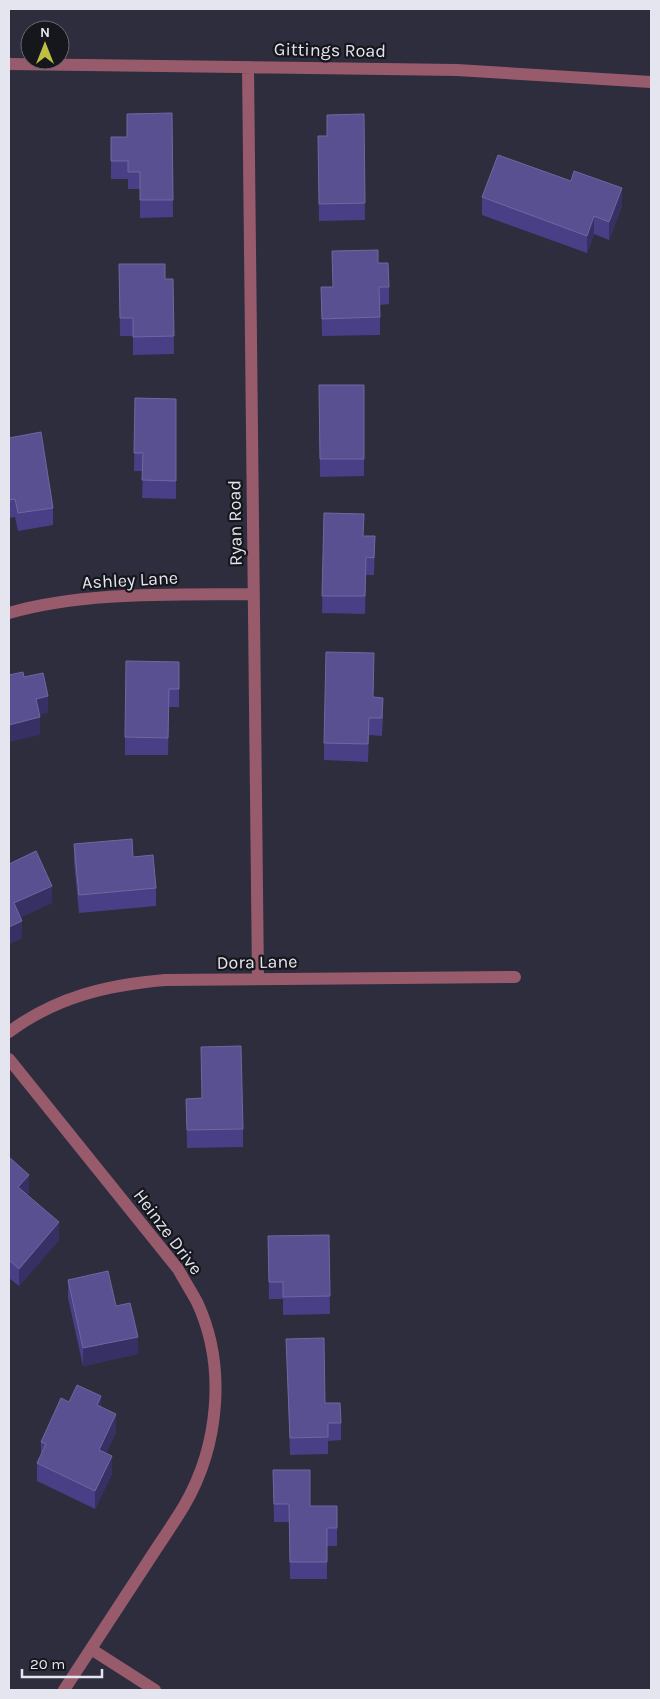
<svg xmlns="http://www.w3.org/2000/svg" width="660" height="1699" viewBox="0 0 660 1699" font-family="Karla,sans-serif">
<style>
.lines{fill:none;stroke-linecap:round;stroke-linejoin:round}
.minor{stroke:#975b6c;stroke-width:12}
.wall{fill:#483f86}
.shaded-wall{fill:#363064}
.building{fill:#595091;stroke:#6e68a0}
.labels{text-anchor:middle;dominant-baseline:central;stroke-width:4.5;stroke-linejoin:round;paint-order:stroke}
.street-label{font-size:18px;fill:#e4e5ef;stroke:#16161d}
</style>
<rect width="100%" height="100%" fill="#2d2d3d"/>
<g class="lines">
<path class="minor" d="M 9,64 L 457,70 L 651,82
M 248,67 L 258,979
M 9,613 C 85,591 175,595 254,594
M 9,1032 C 56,997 107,985 165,980 L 515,977
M 9,1059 L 178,1269 C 184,1280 191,1291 197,1302 C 227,1366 219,1446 184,1506 C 172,1526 159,1544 147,1563 C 119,1606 91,1648 64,1690
M 91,1649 L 155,1690"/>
</g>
<path class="wall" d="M 172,113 L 173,217 L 140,218 L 140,189 L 128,189 L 128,179 L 111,179 L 111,137 L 127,137 Z
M 364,114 L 365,220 L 319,221 L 318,136 L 327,136 Z
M 482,197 L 622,206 L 609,240 L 594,234 L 587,253 L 482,215 Z
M 378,263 L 389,287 L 389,304 L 380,305 L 380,335 L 322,336 L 321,287 L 332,287 Z
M 119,264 L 165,279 L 173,279 L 174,354 L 133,355 L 133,336 L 120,336 Z
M 319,385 L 364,385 L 364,476 L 320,477 Z
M 135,398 L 176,399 L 176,499 L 142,498 L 143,471 L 134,471 Z
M 9,438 L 53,508 L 53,525 L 18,531 L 15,517 L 9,518 Z
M 324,513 L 363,536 L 375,536 L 374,575 L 366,575 L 365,614 L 322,613 Z
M 179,662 L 179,707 L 169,707 L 168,755 L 125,755 L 125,737 Z
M 374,671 L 373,697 L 383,715 L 382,736 L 369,735 L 368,762 L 324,760 L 324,743 Z
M 74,844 L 133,857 L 156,888 L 156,906 L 79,913 L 74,862 Z
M 186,1099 L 243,1129 L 243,1147 L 187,1148 Z
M 9,1157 L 29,1192 L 27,1195 L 59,1240 L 19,1286 L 9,1278 Z
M 329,1235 L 330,1314 L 283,1315 L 283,1299 L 269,1299 L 268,1236 Z
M 68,1280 L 138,1354 L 83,1366 L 68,1298 Z
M 286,1339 L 325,1403 L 341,1423 L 341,1440 L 328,1441 L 328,1454 L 290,1455 Z
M 69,1402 L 101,1407 L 116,1432 L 106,1453 L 112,1474 L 95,1509 L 37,1481 L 37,1463 L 41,1455 L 41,1442 Z
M 273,1470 L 310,1506 L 337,1506 L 337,1546 L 327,1546 L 327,1579 L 290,1579 L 289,1522 L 274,1522 Z"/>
<path class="shaded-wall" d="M 622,188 L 622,206 L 609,240 L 609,222 Z
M 594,216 L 594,234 L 587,253 L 587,236 Z
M 48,696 L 48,713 L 36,716 L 36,699 Z
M 40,717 L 40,735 L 9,742 L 9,725 Z
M 52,886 L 52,903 L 14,921 L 14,903 Z
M 22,921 L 22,939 L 9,944 L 9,927 Z
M 29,1175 L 29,1192 L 18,1205 L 18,1187 Z
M 59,1222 L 59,1240 L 19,1286 L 19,1269 Z
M 138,1337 L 138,1354 L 83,1366 L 83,1348 Z
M 101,1396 L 101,1414 L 97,1405 Z
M 116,1414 L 116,1432 L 99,1468 L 99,1450 Z
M 112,1456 L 112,1474 L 95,1509 L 95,1491 Z"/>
<path class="building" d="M 172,113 L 173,200 L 140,200 L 140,172 L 128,172 L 128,161 L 111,161 L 111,137 L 127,137 L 127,114 Z
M 364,114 L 365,203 L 319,204 L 318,136 L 327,136 L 327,115 Z
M 498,155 L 571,181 L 574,171 L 622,188 L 609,222 L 594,216 L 587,236 L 482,197 Z
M 378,250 L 378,263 L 388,263 L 389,287 L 379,287 L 380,317 L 322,319 L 321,287 L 333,287 L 332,251 Z
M 119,264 L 165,264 L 165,279 L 173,279 L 174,336 L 133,337 L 133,318 L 120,318 Z
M 319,385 L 364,385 L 364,459 L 320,459 Z
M 135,398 L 176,399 L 176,481 L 142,480 L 143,453 L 134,453 Z
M 41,432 L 53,508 L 18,513 L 15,499 L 9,500 L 9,438 Z
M 324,513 L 364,514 L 363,536 L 375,536 L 374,558 L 366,557 L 365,596 L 322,596 Z
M 326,652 L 374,653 L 373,697 L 383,698 L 382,718 L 369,718 L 368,744 L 324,743 Z
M 126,661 L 179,662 L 179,689 L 169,689 L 168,738 L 125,737 Z
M 23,672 L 24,677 L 43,673 L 48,696 L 36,699 L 40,717 L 9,725 L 9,675 Z
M 132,839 L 133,857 L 153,855 L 156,888 L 79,895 L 74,844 Z
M 36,851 L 52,886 L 14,903 L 22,921 L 9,927 L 9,864 Z
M 241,1046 L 243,1129 L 187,1130 L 186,1099 L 202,1098 L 201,1047 Z
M 9,1157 L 29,1175 L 18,1187 L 59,1222 L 19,1269 L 9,1260 Z
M 329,1235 L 330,1296 L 283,1297 L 283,1282 L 269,1282 L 268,1236 Z
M 108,1271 L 116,1306 L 130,1303 L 138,1337 L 83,1348 L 68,1280 Z
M 324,1338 L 325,1403 L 340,1403 L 341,1423 L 328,1423 L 328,1437 L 290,1438 L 286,1339 Z
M 77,1385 L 101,1396 L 97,1405 L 116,1414 L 99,1450 L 112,1456 L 95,1491 L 37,1463 L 46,1444 L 41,1442 L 61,1398 L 69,1402 Z
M 273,1470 L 310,1470 L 310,1506 L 337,1506 L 337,1528 L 327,1528 L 327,1562 L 290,1562 L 289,1504 L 274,1504 Z"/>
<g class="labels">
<g class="street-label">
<text transform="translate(330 50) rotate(1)">Gittings Road</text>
<text transform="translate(235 523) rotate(-91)">Ryan Road</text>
<text transform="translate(130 580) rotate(-3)">Ashley Lane</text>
<text transform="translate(257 962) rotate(-1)">Dora Lane</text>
<text transform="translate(168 1232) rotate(53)">Heinze Drive</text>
</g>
</g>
<rect width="660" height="1699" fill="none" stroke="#e4e5ef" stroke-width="20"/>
<g transform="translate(45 45)"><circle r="24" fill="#16161d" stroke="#686971"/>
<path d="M0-4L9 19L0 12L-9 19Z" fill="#bdbf42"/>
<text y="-8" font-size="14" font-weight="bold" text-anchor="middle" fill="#e4e5ef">N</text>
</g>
<path d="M22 1669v8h80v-8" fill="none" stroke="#e4e5ef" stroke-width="2.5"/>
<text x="30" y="1669" font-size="15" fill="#e4e5ef" stroke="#16161d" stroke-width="4" paint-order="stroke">20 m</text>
</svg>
